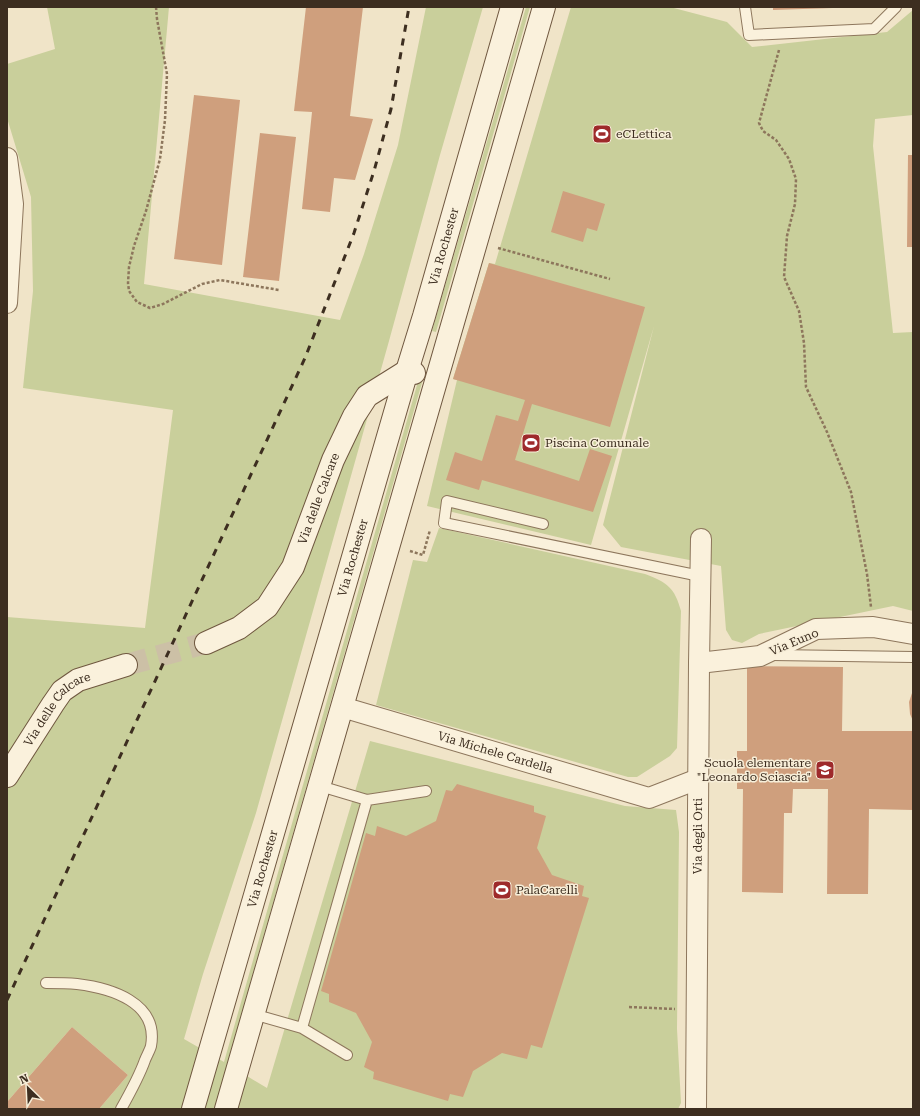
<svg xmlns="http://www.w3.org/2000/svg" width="920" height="1116" viewBox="0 0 920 1116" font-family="'Roboto Serif',serif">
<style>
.green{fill:#c9cf9b}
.building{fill:#cf9f7d}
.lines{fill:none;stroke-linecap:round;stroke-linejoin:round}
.secondary-tunnel{stroke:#ccc0a6;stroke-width:22;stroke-dasharray:22 11;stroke-linecap:butt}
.lane-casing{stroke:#8d765c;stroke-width:12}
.street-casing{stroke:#8d765c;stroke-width:22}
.secondary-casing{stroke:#6f573f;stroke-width:24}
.path{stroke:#8d765c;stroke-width:2.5;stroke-dasharray:3 2;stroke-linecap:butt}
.lane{stroke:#faf1dc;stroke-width:10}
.street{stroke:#faf1dc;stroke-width:20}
.secondary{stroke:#faf1dc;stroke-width:22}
.rail{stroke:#3d2e20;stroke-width:3;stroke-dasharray:7 7;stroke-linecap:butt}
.labels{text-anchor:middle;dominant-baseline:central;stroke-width:3;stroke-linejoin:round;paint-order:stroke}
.poi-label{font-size:12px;fill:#3d2e20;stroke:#f7eed8;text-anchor:start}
.street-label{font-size:12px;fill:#3d2e20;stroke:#f7eed8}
</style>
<rect width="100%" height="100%" fill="#f0e4c8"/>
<path class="green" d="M 47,7 L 169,7 L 144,284 L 340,320 L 364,254 L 398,145 L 426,7 L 483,7 L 440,155 L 389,341 L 256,813 L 203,974 L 184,1039 L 224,1062 L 419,378 L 423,379 L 227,1064 L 267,1088 L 370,741 L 625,806 L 676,810 L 679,832 L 677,1029 L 681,1103 L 678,1109 L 99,1109 L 128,1075 L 72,1027 L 7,1102 L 7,617 L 145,628 L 173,410 L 23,388 L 33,291 L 31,197 L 7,118 L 7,64 L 55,49 Z
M 526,7 L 530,7 L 436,332 L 432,331 Z
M 571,7 L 670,7 L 727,22 L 752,47 L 887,32 L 913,10 L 913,115 L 875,119 L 873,146 L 893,333 L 913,332 L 913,611 L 893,606 L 759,634 L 742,643 L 732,640 L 726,630 L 721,566 L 621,547 L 603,525 L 654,326 L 591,545 L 427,506 L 457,380 L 453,379 L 489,263 L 495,264 Z
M 439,528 L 645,574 C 667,582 675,588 681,611 L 677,748 L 670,756 L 637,777 L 628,777 L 376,705 L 413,560 L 427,562 Z"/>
<path class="building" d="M 306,7 L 363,7 L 350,116 L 373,119 L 355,180 L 334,178 L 330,212 L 302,209 L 312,112 L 294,111 Z
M 773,7 L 833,7 L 833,8 L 773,10 Z
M 194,95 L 240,100 L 222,265 L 174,259 Z
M 260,133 L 296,137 L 279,281 L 243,277 Z
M 908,155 L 913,155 L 913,247 L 907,247 Z
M 563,191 L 605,204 L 597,231 L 587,228 L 583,242 L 551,232 Z
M 489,263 L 645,307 L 610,427 L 532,404 L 515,460 L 579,481 L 590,449 L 612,456 L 593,512 L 482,480 L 479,490 L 446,480 L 455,452 L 482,461 L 496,415 L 518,421 L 525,400 L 453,379 Z
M 747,666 L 843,667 L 842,731 L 913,731 L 913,810 L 869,809 L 868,894 L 827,894 L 828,789 L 793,789 L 792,813 L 784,813 L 783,893 L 742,892 L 743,789 L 737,789 L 737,751 L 747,751 Z
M 913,690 L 913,721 L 910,714 L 909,702 Z
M 457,784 L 534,806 L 534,812 L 546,816 L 537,848 L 552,875 L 584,886 L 582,896 L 589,898 L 542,1048 L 531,1045 L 527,1059 L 502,1053 L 473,1071 L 463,1097 L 450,1094 L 448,1101 L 373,1079 L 374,1072 L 364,1067 L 372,1042 L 356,1013 L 329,1002 L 329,994 L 321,991 L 366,833 L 375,836 L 377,826 L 406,836 L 436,821 L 446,790 L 452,791 Z
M 72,1027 L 128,1075 L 99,1109 L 7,1109 L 7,1102 Z"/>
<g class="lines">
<path class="secondary-tunnel" d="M 126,665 L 206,643"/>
<defs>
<path id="lane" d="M 745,7 L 749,35 L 874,29 L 896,7
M 543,524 L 447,501 L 444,523 L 700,576
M 773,655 L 913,657
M 320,786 L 367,800
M 46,983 C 56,983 67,983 77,984 C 110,988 159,1002 151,1046 C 150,1050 147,1055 145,1060 C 139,1077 130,1093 121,1109
M 253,1014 L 302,1028
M 347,1055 L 302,1028 L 367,800 L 426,791"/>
<g id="street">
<path d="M 7,158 L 13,204 L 7,303"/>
<path d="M 699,663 L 760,656 L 816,629 L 873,627 L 913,634"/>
<path id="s1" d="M 342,707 L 649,798 L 698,779"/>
<path id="s2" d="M 696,1109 L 699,663 L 701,539"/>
</g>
<g id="secondary">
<path id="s3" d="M 206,643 L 239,628 L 267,607 L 293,567 L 333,460 L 354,416 L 367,396 L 407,371 L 414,373"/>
<path id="s4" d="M 7,776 L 53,704 L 62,691 L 78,680 L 126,665"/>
<path id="s5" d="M 193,1109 L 407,371 L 424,316 L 512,7"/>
<path d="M 226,1109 L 544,7"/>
</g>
</defs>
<use href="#lane" class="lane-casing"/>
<use href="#street" class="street-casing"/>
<use href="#secondary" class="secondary-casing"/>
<path class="path" d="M 156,7 L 157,19 L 167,74 L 165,120 L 160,159 L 146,211 L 134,246 L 129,267 L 128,283 L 129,291 L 137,302 L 150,308 L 163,304 L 202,284 L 220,280 L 279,290
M 779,50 L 759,123 L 763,131 L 776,140 L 789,159 L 796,179 L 795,204 L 787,236 L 784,277 L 799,311 L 804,343 L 806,387 L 827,432 L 851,492 L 867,574 L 871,607
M 498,248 L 610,279
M 410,551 L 423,555 L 430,530
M 629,1007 L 675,1009"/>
<use href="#lane" class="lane"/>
<use href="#street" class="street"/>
<use href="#secondary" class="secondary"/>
<path class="rail" d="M 7,1000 L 305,358 L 354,233 L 374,171 L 391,109 L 409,7"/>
</g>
<defs>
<symbol id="stadium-square" viewBox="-11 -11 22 22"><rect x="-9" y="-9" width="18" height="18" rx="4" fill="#9e2a2b" stroke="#f7eed8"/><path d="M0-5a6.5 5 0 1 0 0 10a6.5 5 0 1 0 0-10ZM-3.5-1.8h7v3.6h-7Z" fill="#fff"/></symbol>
<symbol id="school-square" viewBox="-11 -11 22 22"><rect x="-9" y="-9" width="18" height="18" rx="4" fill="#9e2a2b" stroke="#f7eed8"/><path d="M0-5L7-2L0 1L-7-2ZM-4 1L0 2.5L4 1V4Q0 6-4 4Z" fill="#fff"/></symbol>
</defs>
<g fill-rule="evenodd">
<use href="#stadium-square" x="591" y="123" width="22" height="22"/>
<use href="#stadium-square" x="520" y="432" width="22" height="22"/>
<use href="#school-square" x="814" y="759" width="22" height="22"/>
<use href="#stadium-square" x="491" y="879" width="22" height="22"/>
</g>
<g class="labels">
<g class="poi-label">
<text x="616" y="134">eCLettica</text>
<text x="545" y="443">Piscina Comunale</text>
<text x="811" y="763" text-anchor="end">Scuola elementare<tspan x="811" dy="14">"Leonardo Sciascia"</tspan></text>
<text x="516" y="890">PalaCarelli</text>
</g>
<g class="street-label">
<text stroke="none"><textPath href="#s5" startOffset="898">Via Rochester</textPath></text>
<text stroke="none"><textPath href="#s3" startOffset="192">Via delle Calcare</textPath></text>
<text stroke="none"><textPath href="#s5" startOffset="574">Via Rochester</textPath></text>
<text transform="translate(794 642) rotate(-23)">Via Euno</text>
<text stroke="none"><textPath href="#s4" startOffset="85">Via delle Calcare</textPath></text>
<text stroke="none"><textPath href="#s1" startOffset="160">Via Michele Cardella</textPath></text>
<text stroke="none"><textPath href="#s2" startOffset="273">Via degli Orti</textPath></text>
<text stroke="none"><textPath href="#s5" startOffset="250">Via Rochester</textPath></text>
</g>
</g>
<rect width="920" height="1116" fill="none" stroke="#3d2e20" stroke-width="16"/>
<g transform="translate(28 1088) rotate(336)" stroke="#f7eed8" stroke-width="3" paint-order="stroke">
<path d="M0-3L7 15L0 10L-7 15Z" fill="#3d2e20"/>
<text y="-6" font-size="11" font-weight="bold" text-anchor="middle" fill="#3d2e20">N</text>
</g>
</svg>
